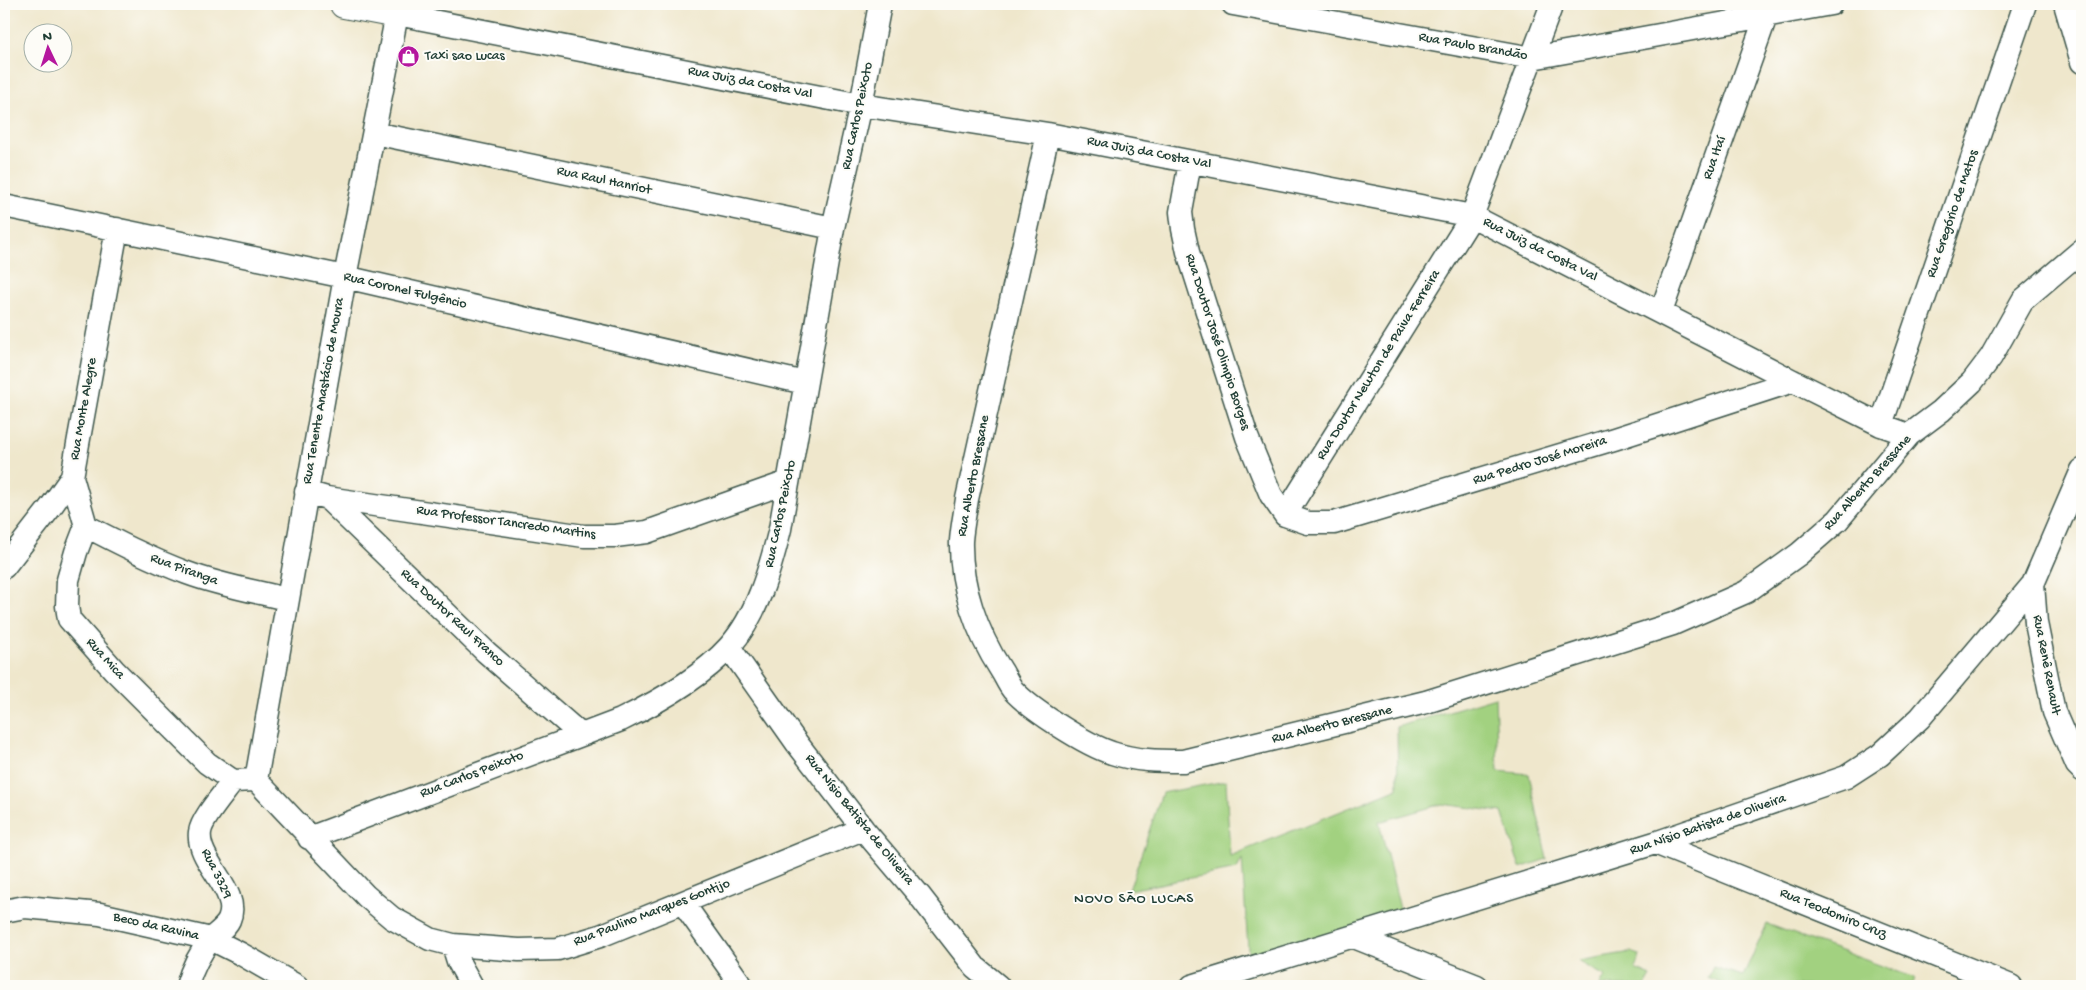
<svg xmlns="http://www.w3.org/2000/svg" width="2086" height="990" viewBox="0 0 2086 990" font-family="'Gochi Hand',sans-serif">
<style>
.green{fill:#a2d180;stroke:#60875a}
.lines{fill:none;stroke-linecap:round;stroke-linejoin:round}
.street-casing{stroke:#3e564b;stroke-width:25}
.secondary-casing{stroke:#3e564b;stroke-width:30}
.street{stroke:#fff;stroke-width:22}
.secondary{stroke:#fff;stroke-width:28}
.labels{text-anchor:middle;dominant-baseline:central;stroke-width:4;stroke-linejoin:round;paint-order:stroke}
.street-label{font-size:14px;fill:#1f3d34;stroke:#fdfcf7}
.poi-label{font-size:14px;fill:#1f3d34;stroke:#fdfcf7;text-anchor:start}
.neighbourhood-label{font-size:15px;letter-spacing:1px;fill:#1f3d34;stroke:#fdfcf7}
</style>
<rect width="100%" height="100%" fill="#fdfcf7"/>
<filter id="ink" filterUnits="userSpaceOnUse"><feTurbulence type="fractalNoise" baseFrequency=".02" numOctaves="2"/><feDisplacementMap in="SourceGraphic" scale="10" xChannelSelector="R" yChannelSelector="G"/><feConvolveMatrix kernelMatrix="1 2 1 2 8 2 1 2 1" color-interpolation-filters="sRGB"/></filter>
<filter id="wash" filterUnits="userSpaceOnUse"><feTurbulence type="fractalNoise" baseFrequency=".0096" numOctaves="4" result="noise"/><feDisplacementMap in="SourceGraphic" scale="20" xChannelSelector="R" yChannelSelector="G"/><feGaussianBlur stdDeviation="1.12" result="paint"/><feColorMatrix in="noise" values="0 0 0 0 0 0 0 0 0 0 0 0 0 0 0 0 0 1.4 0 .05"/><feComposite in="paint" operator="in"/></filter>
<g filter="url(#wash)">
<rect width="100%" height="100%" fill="#efe7cc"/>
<path class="green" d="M 1495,697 L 1498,771 L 1529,774 L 1547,859 L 1520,868 L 1502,812 L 1442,804 L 1379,822 L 1402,917 L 1249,964 L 1242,859 L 1237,869 L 1129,890 L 1162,793 L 1226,781 L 1230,856 L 1398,788 L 1397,727 Z
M 1767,924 L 1915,978 L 1912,986 L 1727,986 L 1708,978 L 1713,967 L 1743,976 Z
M 1631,952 L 1640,955 L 1635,969 L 1651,976 L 1645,986 L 1600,986 L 1605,976 L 1578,961 Z"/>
</g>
<g filter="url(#ink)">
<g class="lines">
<defs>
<path id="street" d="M 1233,4 L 1532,58 L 1831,4
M 2065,4 L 2082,62
M 374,133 L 833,228
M 1048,134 L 967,499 C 965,513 962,527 961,541 C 960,586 977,633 1001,670 C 1005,676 1008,684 1013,690 C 1030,709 1086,745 1112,753 C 1136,761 1158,761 1183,761 L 1426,702 L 1673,624 L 1746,592 L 1799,554 L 1838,520 L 1909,435 L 1941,411 L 1972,382 L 1991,357 L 2023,300 L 2082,250
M 1190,162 L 1181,212 L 1183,229 L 1188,252 L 1247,437 L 1271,495 L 1285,515
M 4,206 L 345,277 L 805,383
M 1661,312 L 1770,5
M 1881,425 L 2025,4
M 72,477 L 86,526 L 76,552 L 68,580 L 67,606 L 69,619 L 114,670 L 207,763 L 233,781 L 256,780
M 306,492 L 327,498 L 584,536 L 615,536 L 647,532 L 788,482
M 327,498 L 486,652 L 581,735
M 1285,515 L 1472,216 L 1552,4
M 1285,515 L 1308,523 L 1334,523 L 1614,439 L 1793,381
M 86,526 C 119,543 152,560 187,573 C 219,585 253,591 287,599
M 4,567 L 50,508 L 72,477 L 117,229
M 2033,584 L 2036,623 L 2054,712 L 2077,765 L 2082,770
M 729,647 L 796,742 L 863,829 L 919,895 L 975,967 L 998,986
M 256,780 L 345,277 L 397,14 L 861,105 L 1048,134 L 1472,216 L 1793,381 L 1881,425 L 1909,435
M 256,780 L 366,896 L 392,918 L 430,939 L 453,945 L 519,950 L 558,949 L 600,936 L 863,829
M 309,838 L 621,720 C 658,702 701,678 729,647 C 757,616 770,569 780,529 L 833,228 L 861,105 L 880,4
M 1655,843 L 2011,986
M 683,903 L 742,986
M 4,911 L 25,907 L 100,914 L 211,939 L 241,954 L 297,986
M 1354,937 L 1477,986
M 453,945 L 458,961 L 472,986
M 187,986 C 192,968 199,954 211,939 C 216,934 226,927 229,920 C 242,891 196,862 200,832 C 202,818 224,794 233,781
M 1192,986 L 1655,843 L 1846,777 L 1880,755 L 1920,718 L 2033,584 L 2082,470"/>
<path id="secondary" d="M 344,4 L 397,14 L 399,4"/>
</defs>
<use href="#street" class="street-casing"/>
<use href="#secondary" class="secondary-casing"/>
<use href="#street" class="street"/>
<use href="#secondary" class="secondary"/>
</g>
</g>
<defs>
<symbol id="shop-disc" viewBox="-11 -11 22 22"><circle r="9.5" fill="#b5179e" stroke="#fdfcf7"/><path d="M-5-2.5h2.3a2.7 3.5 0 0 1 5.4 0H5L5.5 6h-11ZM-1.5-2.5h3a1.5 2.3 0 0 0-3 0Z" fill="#fff"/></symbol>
</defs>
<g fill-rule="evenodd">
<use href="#shop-disc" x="396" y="44" width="25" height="25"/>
</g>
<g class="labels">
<g class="street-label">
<text transform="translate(1473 47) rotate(10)">Rua Paulo Brandão</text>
<text transform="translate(750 83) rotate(11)">Rua Juiz da Costa Val</text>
<text transform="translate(858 116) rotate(-78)">Rua Carlos Peixoto</text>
<text transform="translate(1149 153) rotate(11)">Rua Juiz da Costa Val</text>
<text transform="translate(1715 158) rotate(-70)">Rua Itaí</text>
<text transform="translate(604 181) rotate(12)">Rua Raul Hanriot</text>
<text transform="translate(1953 214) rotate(-71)">Rua Gregório de Matos</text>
<text transform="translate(1540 250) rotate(27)">Rua Juiz da Costa Val</text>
<text transform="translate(405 291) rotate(13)">Rua Coronel Fulgêncio</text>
<text transform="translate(1217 342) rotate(72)">Rua Doutor José Olimpio Borges</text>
<text transform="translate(1379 365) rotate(-58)">Rua Doutor Newton de Paiva Ferreira</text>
<text transform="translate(324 391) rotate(-80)">Rua Tenente Anastácio de Moura</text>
<text transform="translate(84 409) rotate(-80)">Rua Monte Alegre</text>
<text transform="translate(1540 461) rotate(-17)">Rua Pedro José Moreira</text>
<text transform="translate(974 476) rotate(-79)">Rua Alberto Bressane</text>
<text transform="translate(1868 483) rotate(-48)">Rua Alberto Bressane</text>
<text transform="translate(781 514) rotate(-78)">Rua Carlos Peixoto</text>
<text transform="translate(506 523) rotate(8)">Rua Professor Tancredo Martins</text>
<text transform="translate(184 570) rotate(20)">Rua Piranga</text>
<text transform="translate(452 618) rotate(43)">Rua Doutor Raul Franco</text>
<text transform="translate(105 659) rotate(48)">Rua Mica</text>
<text transform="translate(2046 665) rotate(79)">Rua Renê Renault</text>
<text transform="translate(1332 725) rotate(-14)">Rua Alberto Bressane</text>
<text transform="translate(472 775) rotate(-21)">Rua Carlos Peixoto</text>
<text transform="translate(859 820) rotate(51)">Rua Nísio Batista de Oliveira</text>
<text transform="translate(1708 825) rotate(-19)">Rua Nísio Batista de Oliveira</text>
<text transform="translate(216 874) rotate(64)">Rua 3329</text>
<text transform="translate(652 913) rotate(-21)">Rua Paulino Marques Gontijo</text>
<text transform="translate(1833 914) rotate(22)">Rua Teodomiro Cruz</text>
<text transform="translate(156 927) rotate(13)">Beco da Ravina</text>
</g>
<g class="poi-label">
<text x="425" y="56">Taxi sao Lucas</text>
</g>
<g class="neighbourhood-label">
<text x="1134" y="899">NOVO SÃO LUCAS</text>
</g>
</g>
<rect width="2086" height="990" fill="none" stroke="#fdfcf7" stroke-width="20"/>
<g transform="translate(48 48) rotate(356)"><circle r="24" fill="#fdfcf7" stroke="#a4b0a9"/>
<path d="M0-4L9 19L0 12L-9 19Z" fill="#b5179e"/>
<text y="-8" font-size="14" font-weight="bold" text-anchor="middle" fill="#1f3d34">N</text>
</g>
</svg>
